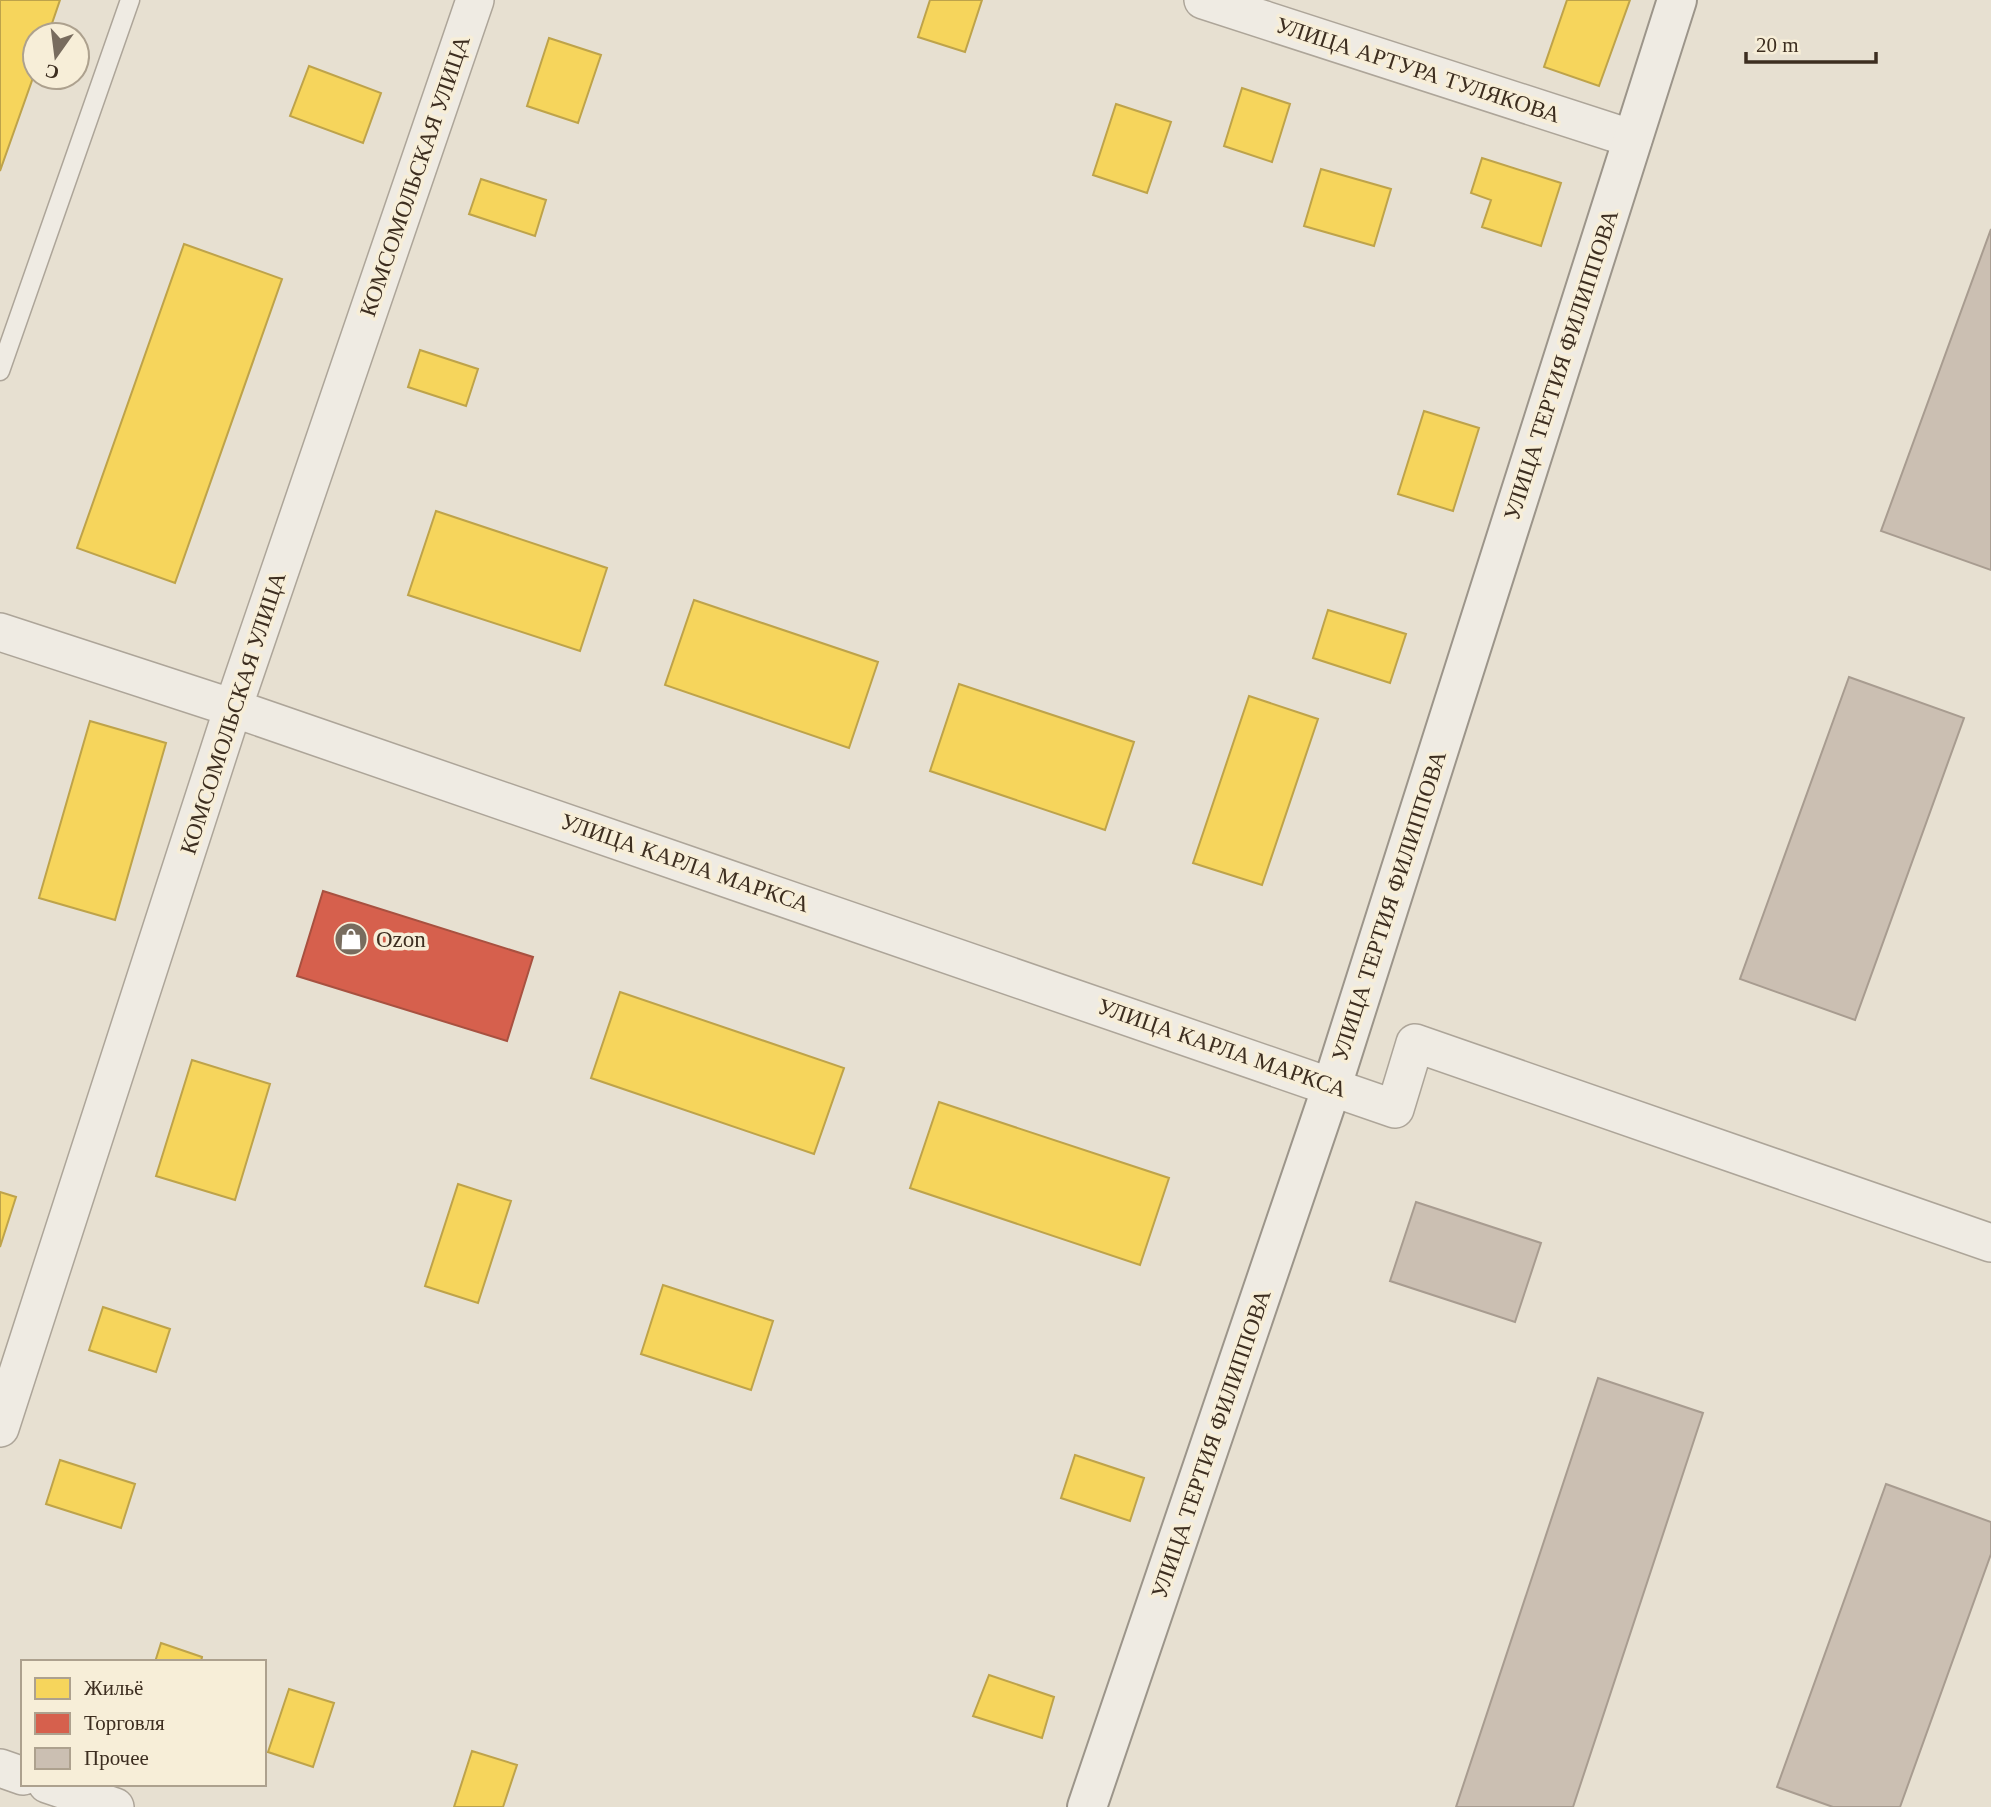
<svg xmlns="http://www.w3.org/2000/svg" width="1991" height="1807" viewBox="0 0 1991 1807" font-family="Georgia,serif">
<style>
.homes{fill:#f6d55c;stroke:#bea34a;stroke-width:2}
.shops{fill:#d6604d;stroke:#a85140;stroke-width:2}
.building{fill:#cbbfb2;stroke:#a89c90;stroke-width:2}
.lines{fill:none;stroke-linecap:round;stroke-linejoin:round}
.lane-casing{stroke:#ada599;stroke-width:21}
.street-casing{stroke:#ada599;stroke-width:40}
.secondary-casing{stroke:#9c958a;stroke-width:42}
.lane{stroke:#efebe3;stroke-width:18}
.street{stroke:#efebe3;stroke-width:37}
.secondary{stroke:#efebe3;stroke-width:38}
.labels{text-anchor:middle;dominant-baseline:central;stroke-width:7;stroke-linejoin:round;paint-order:stroke}
.street-label{font-size:23px;fill:#3d2e20;stroke:#f7eed8}
.poi-label{font-size:23px;fill:#3d2e20;stroke:#f7eed8;text-anchor:start}
</style>
<rect width="100%" height="100%" fill="#e7e0d1"/>
<path class="homes" d="M 0,0 L 60,0 L 48,35 L 35,35 L 35,72 L 0,171 Z
M 930,0 L 982,0 L 965,52 L 918,37 Z
M 1567,0 L 1630,0 L 1599,86 L 1544,67 Z
M 549,38 L 601,55 L 578,123 L 527,106 Z
M 309,66 L 381,93 L 363,143 L 290,116 Z
M 1242,88 L 1290,104 L 1272,162 L 1224,146 Z
M 1116,104 L 1171,122 L 1147,193 L 1093,175 Z
M 1482,158 L 1561,183 L 1541,246 L 1482,227 L 1491,200 L 1471,193 Z
M 1321,169 L 1391,189 L 1374,246 L 1304,226 Z
M 481,179 L 546,200 L 535,236 L 469,214 Z
M 184,244 L 282,279 L 175,583 L 77,548 Z
M 420,350 L 478,369 L 466,406 L 408,387 Z
M 1424,411 L 1479,428 L 1453,511 L 1398,494 Z
M 436,511 L 607,568 L 580,651 L 408,595 Z
M 694,600 L 878,662 L 849,748 L 665,685 Z
M 1328,610 L 1406,634 L 1390,683 L 1313,658 Z
M 959,684 L 1134,742 L 1105,830 L 930,771 Z
M 1249,696 L 1318,719 L 1262,885 L 1193,863 Z
M 90,721 L 166,743 L 115,920 L 39,898 Z
M 620,992 L 844,1068 L 814,1154 L 591,1078 Z
M 192,1060 L 270,1084 L 235,1200 L 156,1176 Z
M 939,1102 L 1169,1178 L 1140,1265 L 910,1188 Z
M 458,1184 L 511,1201 L 478,1303 L 425,1286 Z
M 0,1192 L 16,1197 L 0,1247 Z
M 663,1285 L 773,1321 L 751,1390 L 641,1354 Z
M 103,1307 L 170,1329 L 156,1372 L 89,1350 Z
M 1075,1455 L 1144,1478 L 1130,1521 L 1061,1498 Z
M 60,1460 L 135,1484 L 121,1528 L 46,1504 Z
M 161,1643 L 202,1657 L 201,1662 L 155,1662 Z
M 989,1675 L 1054,1697 L 1042,1738 L 973,1716 Z
M 289,1689 L 334,1703 L 313,1767 L 268,1752 Z
M 472,1751 L 517,1765 L 503,1807 L 454,1807 Z"/>
<path class="shops" d="M 323,891 L 533,957 L 507,1041 L 297,976 Z"/>
<path class="building" d="M 1991,229 L 1991,570 L 1881,531 Z
M 1849,677 L 1964,718 L 1855,1020 L 1740,979 Z
M 1416,1202 L 1541,1243 L 1515,1322 L 1390,1281 Z
M 1598,1378 L 1703,1413 L 1573,1807 L 1456,1807 Z
M 1886,1484 L 1991,1522 L 1991,1554 L 1900,1807 L 1833,1807 L 1777,1787 Z"/>
<g class="lines">
<defs>
<path id="lane" d="M 0,371 L 130,0"/>
<path id="street" d="M 1203,0 L 1633,139
M 0,632 L 233,708 L 1395,1109 L 1415,1043 L 1991,1243
M 0,1428 L 233,708 L 475,0
M 0,1768 L 23,1776
M 47,1784 L 115,1807"/>
<path id="secondary" d="M 1087,1807 L 1332,1086 L 1677,0"/>
</defs>
<use href="#lane" class="lane-casing"/>
<use href="#street" class="street-casing"/>
<use href="#secondary" class="secondary-casing"/>
<use href="#lane" class="lane"/>
<use href="#street" class="street"/>
<use href="#secondary" class="secondary"/>
</g>
<defs>
<symbol id="shop-disc" viewBox="-11 -11 22 22"><circle r="9.5" fill="#786c5e" stroke="#f7eed8"/><path d="M-5-2.5h2.3a2.7 3.5 0 0 1 5.4 0H5L5.5 6h-11ZM-1.5-2.5h3a1.5 2.3 0 0 0-3 0Z" fill="#fff"/></symbol>
</defs>
<g fill-rule="evenodd">
<use href="#shop-disc" x="332" y="920" width="38" height="38"/>
</g>
<g class="labels">
<g class="street-label">
<text transform="translate(1418 70) rotate(18)">УЛИЦА АРТУРА ТУЛЯКОВА</text>
<text transform="translate(415 176) rotate(-71)">КОМСОМОЛЬСКАЯ УЛИЦА</text>
<text transform="translate(1561 365) rotate(-72)">УЛИЦА ТЕРТИЯ ФИЛИППОВА</text>
<text transform="translate(233 713) rotate(-72)">КОМСОМОЛЬСКАЯ УЛИЦА</text>
<text transform="translate(685 863) rotate(19)">УЛИЦА КАРЛА МАРКСА</text>
<text transform="translate(1389 906) rotate(-72)">УЛИЦА ТЕРТИЯ ФИЛИППОВА</text>
<text transform="translate(1222 1048) rotate(19)">УЛИЦА КАРЛА МАРКСА</text>
<text transform="translate(1211 1444) rotate(-71)">УЛИЦА ТЕРТИЯ ФИЛИППОВА</text>
</g>
<g class="poi-label">
<text x="376" y="939">Ozon</text>
</g>
</g>
<rect x="21" y="1660" width="245" height="126" fill="#f7eed8" stroke="#ada18e" stroke-width="2"/>
<rect x="35" y="1678" width="35" height="21" fill="#f6d55c" stroke="#ada18e" stroke-width="2"/>
<text x="84" y="1695" font-size="21" fill="#3d2e20">Жильё</text>
<rect x="35" y="1713" width="35" height="21" fill="#d6604d" stroke="#ada18e" stroke-width="2"/>
<text x="84" y="1730" font-size="21" fill="#3d2e20">Торговля</text>
<rect x="35" y="1748" width="35" height="21" fill="#cbbfb2" stroke="#ada18e" stroke-width="2"/>
<text x="84" y="1765" font-size="21" fill="#3d2e20">Прочее</text>
<g transform="translate(56 56) rotate(194)"><circle r="33" fill="#f7eed8" stroke="#ada18e" stroke-width="2"/>
<path d="M0-5L12 26L0 18L-12 26Z" fill="#786c5e"/>
<text y="-10" font-size="19" font-weight="bold" text-anchor="middle" fill="#3d2e20">С</text>
</g>
<path d="M1746 52v10h130v-10" fill="none" stroke="#3d2e20" stroke-width="3.5"/>
<text x="1756" y="52" font-size="21" fill="#3d2e20" stroke="#f7eed8" stroke-width="5" paint-order="stroke">20 m</text>
</svg>
